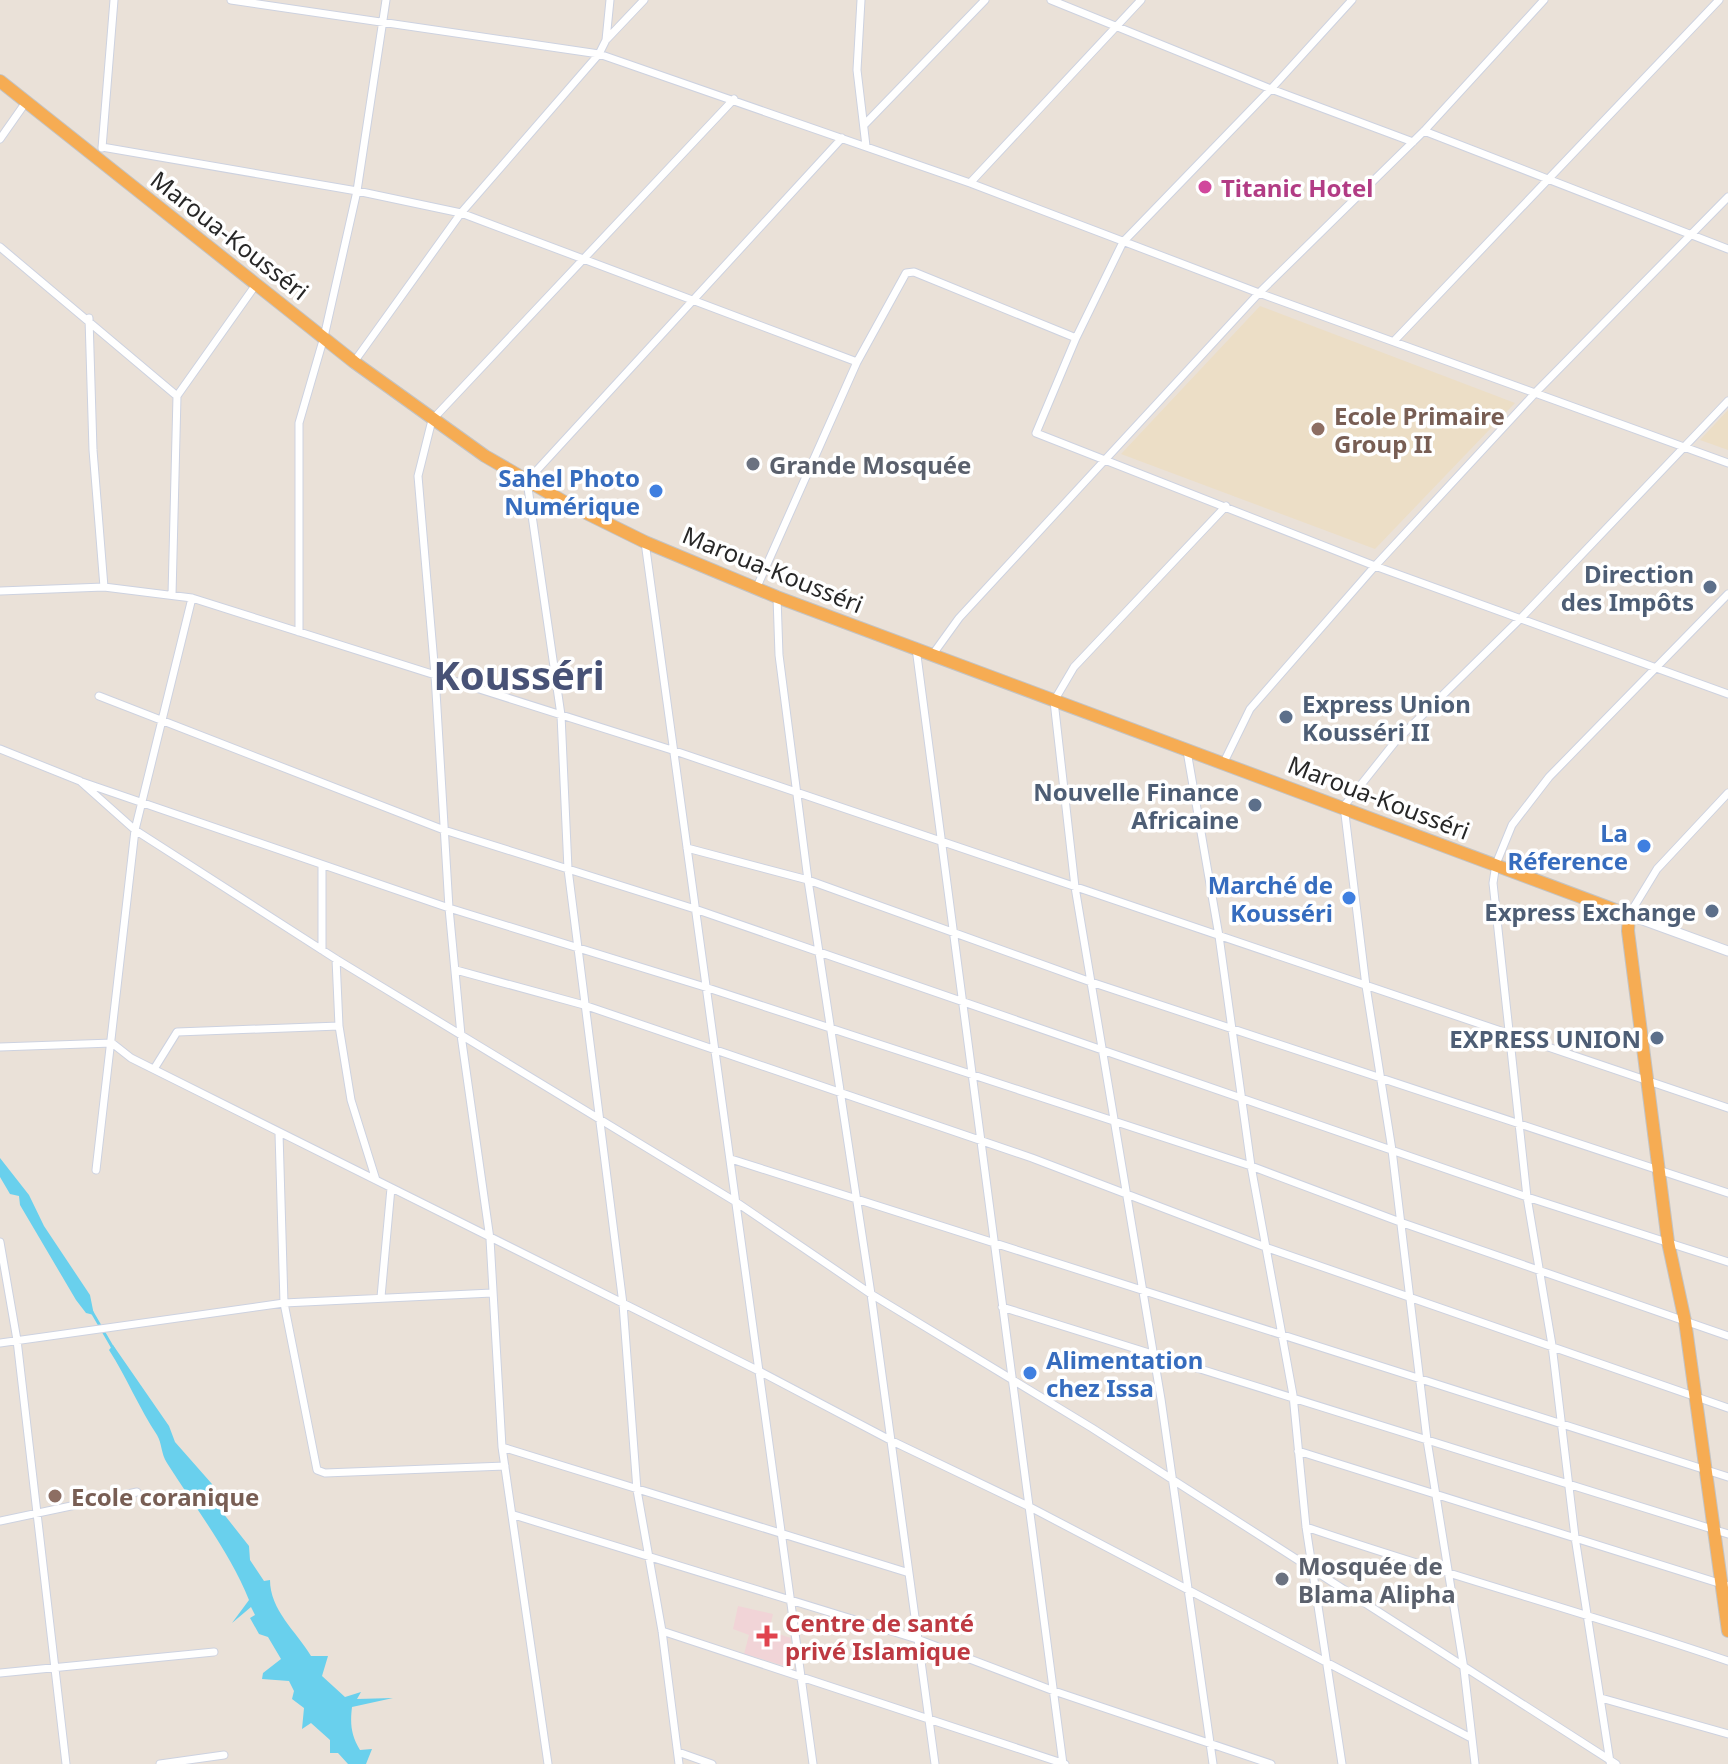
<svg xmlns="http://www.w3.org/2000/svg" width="1728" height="1764" viewBox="0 0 1728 1764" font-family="'Noto Sans',sans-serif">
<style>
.education{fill:#ecdec6}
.medical{fill:#f1d4d7}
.water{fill:#69d0ed}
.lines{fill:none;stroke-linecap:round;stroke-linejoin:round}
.stream{stroke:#69d0ed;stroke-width:3}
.minor-casing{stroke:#cdd2e0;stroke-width:9}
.tertiary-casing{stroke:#cdd2e0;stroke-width:11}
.trunk-casing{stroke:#c3c3c3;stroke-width:14}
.minor{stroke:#fff;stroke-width:7}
.tertiary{stroke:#fff;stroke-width:9}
.trunk{stroke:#f6ac53;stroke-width:12}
.hotel-dot{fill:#d1479c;stroke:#fff;stroke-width:3}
.education-dot{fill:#8d6e63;stroke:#fff;stroke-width:3}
.worship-dot{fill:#6b7280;stroke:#fff;stroke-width:3}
.shop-dot{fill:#3f7fe0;stroke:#fff;stroke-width:3}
.service-dot{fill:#5c6f8a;stroke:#fff;stroke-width:3}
.health-dot{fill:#e0444e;stroke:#fff;stroke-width:3}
.labels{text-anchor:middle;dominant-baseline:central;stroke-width:7;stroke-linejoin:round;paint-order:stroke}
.hotel-label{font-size:24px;font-weight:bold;fill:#b23c85;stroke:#fff;text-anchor:start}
.street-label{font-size:24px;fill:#272727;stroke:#fff}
.education-label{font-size:24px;font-weight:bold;fill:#785e54;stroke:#fff;text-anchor:start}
.worship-label{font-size:24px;font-weight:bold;fill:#5b616d;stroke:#fff;text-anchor:start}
.shop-label{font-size:24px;font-weight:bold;fill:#366cbe;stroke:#fff;text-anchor:end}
.service-label{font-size:24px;font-weight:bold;fill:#4e5e75;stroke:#fff;text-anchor:end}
.health-label{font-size:24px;font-weight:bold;fill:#be3a42;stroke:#fff;text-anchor:start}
.town-label{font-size:40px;font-weight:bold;fill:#485276;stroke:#fff}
</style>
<rect width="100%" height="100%" fill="#eae1d8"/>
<path class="education" d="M 1260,306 L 1515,403 L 1375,549 L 1121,454 Z
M 1728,410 L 1728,450 L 1700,440 Z"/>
<path class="medical" d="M 738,1606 L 773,1614 L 769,1631 L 791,1638 L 790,1652 L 795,1654 L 792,1668 L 744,1654 L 749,1635 L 733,1629 Z"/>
<path class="water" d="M 0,1158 L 29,1195 L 44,1226 L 90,1295 L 94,1315 L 86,1313 L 76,1300 L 20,1205 L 19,1196 L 10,1194 L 0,1177 Z
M 113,1345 L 169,1426 L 175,1442 L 212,1484 L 219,1508 L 249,1546 L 250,1560 L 264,1581 L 270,1580 C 270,1610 296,1631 311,1656 L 328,1656 L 322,1676 L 345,1697 L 361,1692 L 357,1699 L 393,1698 L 352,1707 C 350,1724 351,1735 360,1750 L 372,1749 L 366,1764 L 348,1764 L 338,1753 L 330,1753 L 330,1740 L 311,1723 L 302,1729 L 304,1708 L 292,1699 L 294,1691 L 289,1681 L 262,1679 L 263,1673 L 281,1659 L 268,1637 L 259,1634 L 250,1618 L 255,1615 L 251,1607 L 232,1623 L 249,1600 C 231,1554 196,1509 167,1463 C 161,1454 162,1443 157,1435 C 139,1408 127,1378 109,1350 Z"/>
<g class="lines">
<path class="stream" d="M 92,1312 L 114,1350"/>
<defs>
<path id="minor" d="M 231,0 L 599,54 L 970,183 L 1259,293 L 1728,463
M 861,0 L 857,70 L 866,146
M 1051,0 L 1271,89 L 1413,142
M 1352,0 L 1271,89 L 1123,242 L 1076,338 L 1036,433 L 1375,566 L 1728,694
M 607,39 L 644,0
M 734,99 L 432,420 L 418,476 L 435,675 L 449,908 L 461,1035 L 490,1239 L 502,1447 L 906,1572
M 865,124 L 985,0
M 1424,131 L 1728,249
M 0,139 L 26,102
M 102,147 L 357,191 L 461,213 L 857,362
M 102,148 L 114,0
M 970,183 L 1141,0
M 0,247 L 177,396
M 89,318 L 93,450 L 104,587
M 1395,340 L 1719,0
M 354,362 L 461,213 L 599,54 L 606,40 L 610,0
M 645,542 L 813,1764
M 756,589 L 857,362 L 906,273 L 914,272 L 1076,338
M 0,591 L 104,587 L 192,598 L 672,750 L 1728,1108
M 172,595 L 177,396 L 257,283
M 777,597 L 779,655 L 808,880 L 871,1294 L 935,1764
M 299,632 L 299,423 L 324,337 L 357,191 L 386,0
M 916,648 L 1063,1764
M 933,654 L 959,618 L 1259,293 L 1424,131 L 1544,0
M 99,696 L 444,830 L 695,909 L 1527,1197 L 1728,1262
M 0,749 L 80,781 L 135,830 L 336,959 L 736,1202 L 871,1294 L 1092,1428 L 1616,1764
M 1187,751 L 1219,936 L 1251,1166 L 1293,1395 L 1306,1527 L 1342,1764
M 1224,762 L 1250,709 L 1375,566 L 1537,391 L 1728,197
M 82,782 L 449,908 L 708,988 L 1251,1166 L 1400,1222 L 1728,1336
M 687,848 L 808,880 L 1091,982 L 1728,1193
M 1629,915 L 1657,869 L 1728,793
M 322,950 L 322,866
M 336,959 L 339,1026 L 351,1100 L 376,1180
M 456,970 L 584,1005 L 1032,1158 L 1268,1248 L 1728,1408
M 0,1047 L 112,1043 L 131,1058 L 761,1372 L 892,1441 L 1030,1507 L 1471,1738
M 154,1069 L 177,1032 L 339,1026
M 279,1133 L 284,1303 L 317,1470 L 325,1473 L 505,1466
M 731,1159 L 1728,1477
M 96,1170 L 135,830 L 192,598
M 0,1242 L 17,1340 L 66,1764
M 381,1297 L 391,1188
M 1002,1307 L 1728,1534
M 0,1343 L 284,1303 L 492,1293
M 502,1447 L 548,1764
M 1298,1451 L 1728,1586
M 514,1515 L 917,1639 L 1054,1691 L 1271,1764
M 0,1521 L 137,1492
M 1306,1527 C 1446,1575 1588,1613 1728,1661
M 662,1631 L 1065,1764
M 0,1673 L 214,1652
M 1601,1698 L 1728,1734
M 678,1752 L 712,1764
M 1610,1762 L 1575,1537 L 1552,1345 L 1527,1197 L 1493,883 L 1496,864 L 1512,825 L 1549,777 L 1728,594
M 160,1764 L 224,1755
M 679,1764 L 662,1631 L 637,1490 L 623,1304 L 568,869 L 561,715 L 527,481 L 842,138
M 1213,1764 L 1161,1399 L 1075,887 L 1054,701 L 1074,667 L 1226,506
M 1475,1764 L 1464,1669 L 1427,1440 L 1392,1150 L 1366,986 L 1344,806 L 1395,742 L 1522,617 L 1728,401"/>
<path id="tertiary" d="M 1629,915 L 1728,951"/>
<path id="trunk" d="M 0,81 L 354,362 L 485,456 L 568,504 L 645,542 L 777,597 L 1629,915 L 1628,931 L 1668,1242 L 1685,1321 L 1728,1631"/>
</defs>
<use href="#minor" class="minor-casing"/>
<use href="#tertiary" class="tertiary-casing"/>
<use href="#trunk" class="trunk-casing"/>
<use href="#minor" class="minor"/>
<use href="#tertiary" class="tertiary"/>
<use href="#trunk" class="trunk"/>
</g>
<circle class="hotel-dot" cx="1205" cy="187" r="8"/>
<g class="education-dot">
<circle cx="1318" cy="429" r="8"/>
<circle cx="55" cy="1496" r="8"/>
</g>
<g class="worship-dot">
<circle cx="753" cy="464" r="8"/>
<circle cx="1282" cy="1579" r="8"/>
</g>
<g class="shop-dot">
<circle cx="656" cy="491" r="8"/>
<circle cx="1644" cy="846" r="8"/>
<circle cx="1349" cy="898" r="8"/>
<circle cx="1030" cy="1373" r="8"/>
</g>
<g class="service-dot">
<circle cx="1710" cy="587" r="8"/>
<circle cx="1286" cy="717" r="8"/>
<circle cx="1255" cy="805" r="8"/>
<circle cx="1712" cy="911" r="8"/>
<circle cx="1657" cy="1038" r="8"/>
</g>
<path class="health-dot" d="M763 1624h8v8h8v8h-8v8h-8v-8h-8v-8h8z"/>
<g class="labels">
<g class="hotel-label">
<text x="1221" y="187">Titanic Hotel</text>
</g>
<g class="street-label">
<text transform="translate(230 235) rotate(38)">Maroua-Kousséri</text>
<text transform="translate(773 569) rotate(22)">Maroua-Kousséri</text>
<text transform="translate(1379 797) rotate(21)">Maroua-Kousséri</text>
</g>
<g class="education-label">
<text x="1334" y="415">Ecole Primaire<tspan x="1334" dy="28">Group II</tspan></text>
<text x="71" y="1496">Ecole coranique</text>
</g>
<g class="worship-label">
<text x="769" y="464">Grande Mosquée</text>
<text x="1298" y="1565">Mosquée de<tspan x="1298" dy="28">Blama Alipha</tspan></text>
</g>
<g class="shop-label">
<text x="640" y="477">Sahel Photo<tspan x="640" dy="28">Numérique</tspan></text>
<text x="1628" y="832">La<tspan x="1628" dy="28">Réference</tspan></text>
<text x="1333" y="884">Marché de<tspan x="1333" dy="28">Kousséri</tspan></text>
<text x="1046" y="1359" text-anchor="start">Alimentation<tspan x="1046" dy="28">chez Issa</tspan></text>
</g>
<g class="service-label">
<text x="1694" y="573">Direction<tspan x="1694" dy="28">des Impôts</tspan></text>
<text x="1302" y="703" text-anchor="start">Express Union<tspan x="1302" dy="28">Kousséri II</tspan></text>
<text x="1239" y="791">Nouvelle Finance<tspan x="1239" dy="28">Africaine</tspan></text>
<text x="1696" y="911">Express Exchange</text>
<text x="1641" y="1038">EXPRESS UNION</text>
</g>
<g class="health-label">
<text x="785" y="1622">Centre de santé<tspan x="785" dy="28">privé Islamique</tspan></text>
</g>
<g class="town-label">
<text x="519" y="674">Kousséri</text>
</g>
</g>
</svg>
